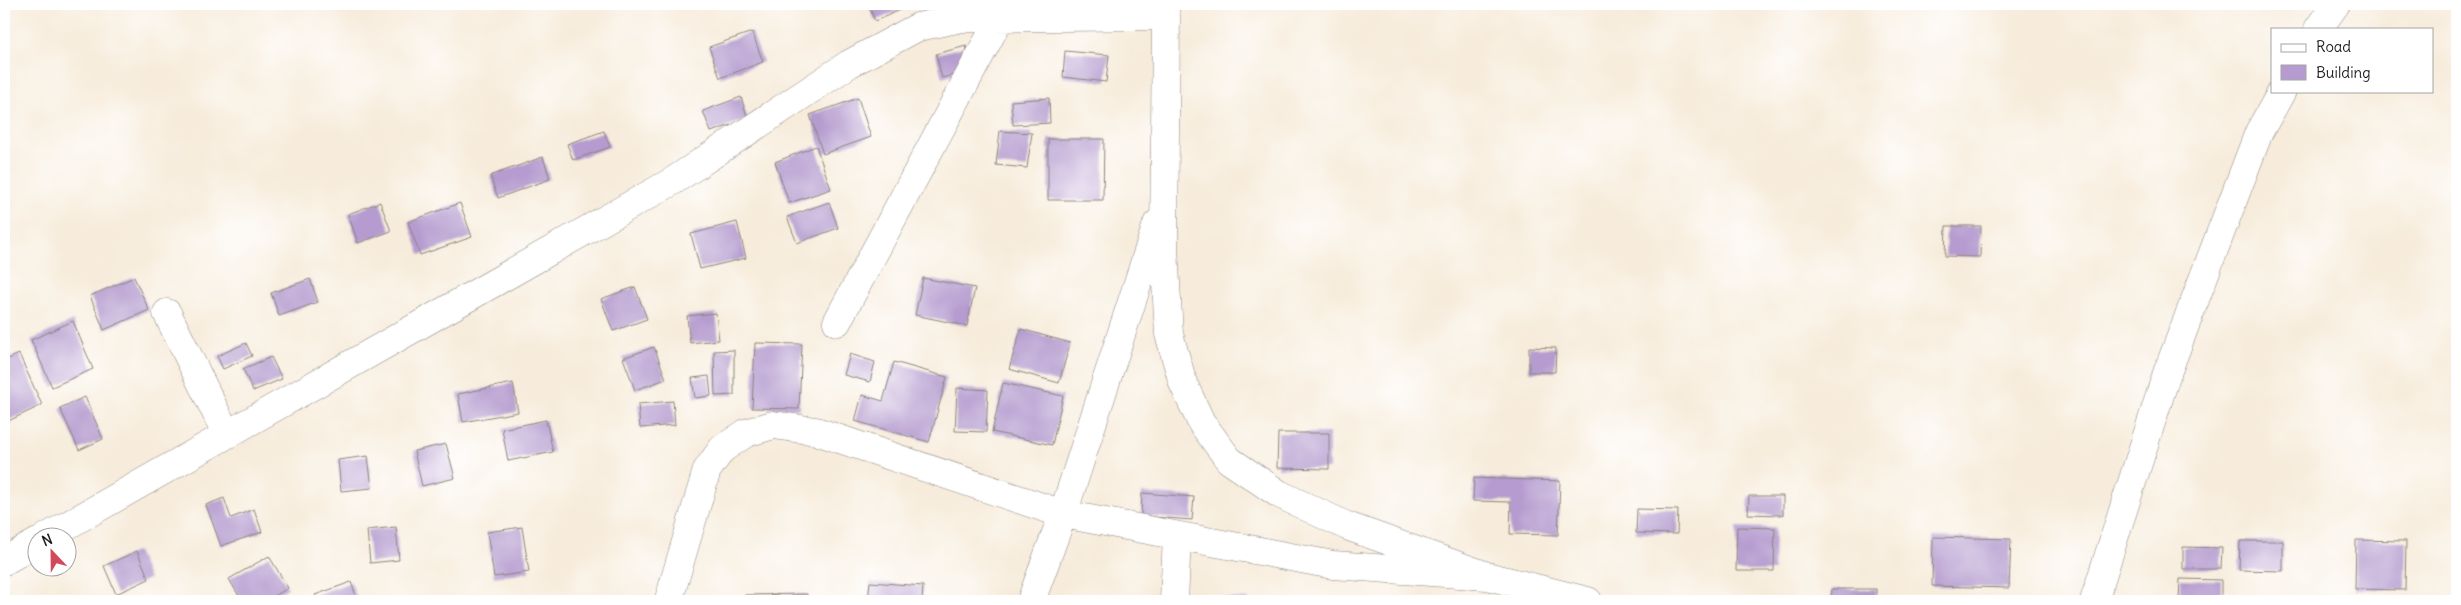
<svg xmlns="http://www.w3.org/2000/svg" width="2461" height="605" viewBox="0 0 2461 605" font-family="Delius,sans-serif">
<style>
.building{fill:#b59bcf}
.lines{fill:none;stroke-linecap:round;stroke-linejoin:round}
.minor-casing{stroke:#8a847c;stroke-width:29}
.minor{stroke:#fff;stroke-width:28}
</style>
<rect width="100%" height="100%" fill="#fff"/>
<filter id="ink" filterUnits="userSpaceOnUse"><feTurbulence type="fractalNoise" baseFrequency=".02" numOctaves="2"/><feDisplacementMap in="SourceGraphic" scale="10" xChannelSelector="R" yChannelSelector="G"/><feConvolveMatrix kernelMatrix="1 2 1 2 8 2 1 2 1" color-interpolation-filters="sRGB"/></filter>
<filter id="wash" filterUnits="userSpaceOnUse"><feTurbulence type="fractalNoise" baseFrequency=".0096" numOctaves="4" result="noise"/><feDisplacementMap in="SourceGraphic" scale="20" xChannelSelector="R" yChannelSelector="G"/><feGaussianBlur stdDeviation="1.12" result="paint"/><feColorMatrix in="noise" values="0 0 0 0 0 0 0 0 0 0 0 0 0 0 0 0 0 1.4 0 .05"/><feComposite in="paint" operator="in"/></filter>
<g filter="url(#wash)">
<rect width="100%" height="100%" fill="#f7ecdb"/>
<g id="blocks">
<path class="building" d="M 868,4 L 903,4 L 905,8 L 875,21 Z
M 752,32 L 763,62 L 720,78 L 709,47 Z
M 966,46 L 971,70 L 942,78 L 936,54 Z
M 1065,51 L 1109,55 L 1106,82 L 1063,77 Z
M 741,97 L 748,119 L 711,132 L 703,111 Z
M 858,98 L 871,137 L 823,154 L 810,115 Z
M 1049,98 L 1050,123 L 1013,125 L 1011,101 Z
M 604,131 L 610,147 L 573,160 L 567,144 Z
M 1000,131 L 1032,133 L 1027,168 L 996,165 Z
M 1048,139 L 1104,139 L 1103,200 L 1048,200 Z
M 816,146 L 831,189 L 789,203 L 775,162 Z
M 543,157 L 550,179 L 498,198 L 490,176 Z
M 380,202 L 391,231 L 358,243 L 348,214 Z
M 829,202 L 838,228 L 797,243 L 787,217 Z
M 460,203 L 472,237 L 420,255 L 408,222 Z
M 737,222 L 746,258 L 700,269 L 691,234 Z
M 1946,226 L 1981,226 L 1980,257 L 1945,256 Z
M 134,277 L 149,310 L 104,330 L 90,296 Z
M 923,278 L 975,288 L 967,326 L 915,315 Z
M 310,279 L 318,302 L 279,316 L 271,293 Z
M 635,287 L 647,319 L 613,331 L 601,299 Z
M 716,313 L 719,340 L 690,343 L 687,316 Z
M 73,321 L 93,369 L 52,387 L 31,340 Z
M 1021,329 L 1070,343 L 1059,383 L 1009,369 Z
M 246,343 L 252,356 L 223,369 L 217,356 Z
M 755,343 L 802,344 L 799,409 L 752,408 Z
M 654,347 L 666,379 L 635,390 L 623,358 Z
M 1529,347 L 1556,348 L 1555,372 L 1529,372 Z
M 734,350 L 734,395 L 715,396 L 714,351 Z
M 19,354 L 42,405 L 4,423 L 4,361 Z
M 850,354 L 875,362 L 870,382 L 844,375 Z
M 271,357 L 282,379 L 253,391 L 243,369 Z
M 894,362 L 947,377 L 929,442 L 855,421 L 862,395 L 883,401 Z
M 709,376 L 711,396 L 695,398 L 692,378 Z
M 513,383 L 518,412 L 463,422 L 458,394 Z
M 1003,383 L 1063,396 L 1052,445 L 992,432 Z
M 957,388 L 988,390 L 986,432 L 955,431 Z
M 85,397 L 103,439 L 79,450 L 60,408 Z
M 673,401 L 675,425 L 640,428 L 638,404 Z
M 546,420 L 553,452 L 508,461 L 502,429 Z
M 1278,433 L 1329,433 L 1329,469 L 1277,468 Z
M 446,444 L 455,478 L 422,486 L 414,451 Z
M 368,456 L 372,488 L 341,491 L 338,460 Z
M 1474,478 L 1560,481 L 1558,535 L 1510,534 L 1511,502 L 1473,501 Z
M 1142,493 L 1194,497 L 1192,520 L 1141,516 Z
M 1749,496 L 1783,496 L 1783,515 L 1748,514 Z
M 224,498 L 231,518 L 254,509 L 262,532 L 221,546 L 206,505 Z
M 1637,509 L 1678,510 L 1677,534 L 1636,533 Z
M 396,527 L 399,560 L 370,563 L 367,530 Z
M 522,527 L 529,572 L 494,577 L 487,532 Z
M 1737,527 L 1775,528 L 1774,571 L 1736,571 Z
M 1933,537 L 2011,539 L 2009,588 L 1932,586 Z
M 2356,540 L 2406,541 L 2405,590 L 2355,589 Z
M 2240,541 L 2283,541 L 2283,571 L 2239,570 Z
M 2183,547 L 2222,548 L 2221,569 L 2183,569 Z
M 137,551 L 149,579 L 116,594 L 104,566 Z
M 269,556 L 288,588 L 266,601 L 242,601 L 229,579 Z
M 2180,579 L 2221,580 L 2221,601 L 2179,601 Z
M 351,582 L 358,601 L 318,601 L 315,595 Z
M 870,582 L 923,586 L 922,601 L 868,601 Z
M 1832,589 L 1876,589 L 1876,601 L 1831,601 Z
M 807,594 L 807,601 L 745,601 L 745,595 Z
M 1218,598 L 1249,599 L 1249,601 L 1218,601 Z"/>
</g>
</g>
<g filter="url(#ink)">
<use href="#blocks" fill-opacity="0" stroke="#8a847c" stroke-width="1"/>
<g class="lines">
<defs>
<path id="minor" d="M 1164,4 L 1166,16 L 1164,249 L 1169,334 L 1183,383 L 1201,422 L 1229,460 L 1279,494 L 1347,526 L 1487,576 L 1588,601
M 2318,29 L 2336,4
M 167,313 L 226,433
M 837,322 L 1000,18
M 45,538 L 673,181 L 849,64 L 918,27 L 962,18 L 1166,16
M 4,561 L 38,542
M 669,599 L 707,470 L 722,449 L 746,433 L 773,425 L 816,431 L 1063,514 L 1333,565 L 1487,576
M 1031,601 L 1063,514 L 1157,224
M 1174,601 L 1177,536
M 2094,601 L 2167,373 L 2259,132 L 2282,91"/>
</defs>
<use href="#minor" class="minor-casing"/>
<use href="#minor" class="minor"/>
</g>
</g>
<rect width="2461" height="605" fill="none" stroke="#fff" stroke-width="20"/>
<rect x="2271" y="28" width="162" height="65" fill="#ffffff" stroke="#a4a4a4"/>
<rect x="2281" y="44" width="25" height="8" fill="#ffffff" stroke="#a4a4a4"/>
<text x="2316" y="52" font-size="15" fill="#1c1c1c">Road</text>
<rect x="2281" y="65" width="25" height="15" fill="#b59bcf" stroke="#a4a4a4"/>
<text x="2316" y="78" font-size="15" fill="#1c1c1c">Building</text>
<g transform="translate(52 552) rotate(338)"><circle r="24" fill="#ffffff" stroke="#a4a4a4"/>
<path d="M0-4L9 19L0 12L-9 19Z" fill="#d1495b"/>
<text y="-8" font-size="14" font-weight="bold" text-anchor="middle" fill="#1c1c1c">N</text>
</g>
</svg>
